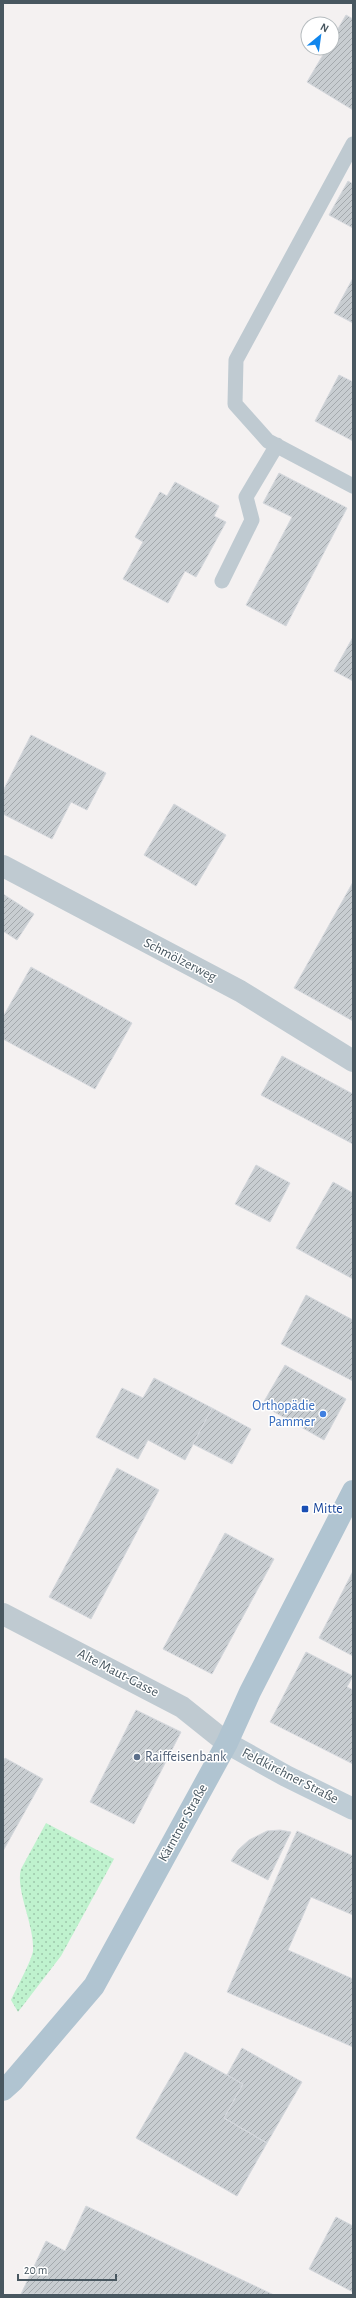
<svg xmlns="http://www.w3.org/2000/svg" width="356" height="2298" viewBox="0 0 356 2298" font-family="'Alegreya Sans',sans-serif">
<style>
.grass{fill:url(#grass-dots)}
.building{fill:url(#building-hatch);stroke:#d5d8dd}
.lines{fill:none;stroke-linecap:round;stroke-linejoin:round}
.lane{stroke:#bfcad1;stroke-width:15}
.street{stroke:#bfcad1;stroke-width:22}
.secondary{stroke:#beccd5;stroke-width:22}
.primary{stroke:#b0c4d1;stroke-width:22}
.shop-dot{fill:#3f7fe0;stroke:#fff;stroke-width:1.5}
.transit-dot{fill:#1a4fb4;stroke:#fff;stroke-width:1.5}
.service-dot{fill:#5c6f8a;stroke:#fff;stroke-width:1.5}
.labels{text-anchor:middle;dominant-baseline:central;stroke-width:3;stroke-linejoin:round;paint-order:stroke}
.street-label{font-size:14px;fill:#485760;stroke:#fff}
.shop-label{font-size:14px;fill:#366cbe;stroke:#fff;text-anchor:end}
.transit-label{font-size:14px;fill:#164399;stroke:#fff;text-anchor:start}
.service-label{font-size:14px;fill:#4e5e75;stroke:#fff;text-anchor:start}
</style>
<defs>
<pattern id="grass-dots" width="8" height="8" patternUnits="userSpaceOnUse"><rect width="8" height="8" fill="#bff2ce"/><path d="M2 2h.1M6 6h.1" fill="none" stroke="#9dc7ab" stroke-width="1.8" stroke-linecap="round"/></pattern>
<pattern id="building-hatch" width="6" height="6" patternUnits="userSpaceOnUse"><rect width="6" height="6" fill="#c8cdd1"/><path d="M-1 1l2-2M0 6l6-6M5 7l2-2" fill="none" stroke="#a4a9ad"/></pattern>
</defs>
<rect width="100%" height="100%" fill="#f4f1f1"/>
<path class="grass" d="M 46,1823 L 114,1859 L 61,1956 L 18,2012 L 11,2000 C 16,1989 31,1962 33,1951 C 35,1926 15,1890 21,1869 Z"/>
<path class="building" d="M 346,15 L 353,19 L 353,110 L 307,82 L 327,48 L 332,48 L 332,39 Z
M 348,181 L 353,184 L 353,228 L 329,215 Z
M 353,278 L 353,323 L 334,313 Z
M 339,375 L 353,382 L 353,441 L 315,421 Z
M 279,473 L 347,508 L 286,626 L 246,605 L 292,517 L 263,503 Z
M 175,482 L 219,506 L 214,516 L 226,522 L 196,577 L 185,571 L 168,603 L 123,579 L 143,542 L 135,537 L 160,492 L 167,496 Z
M 353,637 L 353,681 L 334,671 Z
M 31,735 L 106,773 L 87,810 L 71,802 L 52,839 L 3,814 L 3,791 Z
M 174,804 L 226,835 L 196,886 L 144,855 Z
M 353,882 L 353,1021 L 294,988 Z
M 3,894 L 34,914 L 17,940 L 3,931 Z
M 31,967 L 132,1023 L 95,1089 L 3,1039 L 3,1017 Z
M 282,1056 L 353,1094 L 353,1144 L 261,1095 Z
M 256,1165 L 290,1183 L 270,1222 L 235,1204 Z
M 333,1182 L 353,1193 L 353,1279 L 296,1248 Z
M 306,1295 L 353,1320 L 353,1381 L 281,1344 Z
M 285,1365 L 346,1399 L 324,1440 L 262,1405 Z
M 154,1378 L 212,1408 L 185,1460 L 148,1440 L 138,1459 L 96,1437 L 122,1388 L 143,1398 Z
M 212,1408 L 251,1429 L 232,1464 L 193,1444 Z
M 117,1468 L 159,1490 L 91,1619 L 49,1597 Z
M 225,1533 L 274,1559 L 212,1674 L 163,1649 Z
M 353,1571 L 353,1656 L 319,1638 Z
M 306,1652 L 353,1676 L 347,1687 L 353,1690 L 353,1764 L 270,1722 Z
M 136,1710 L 181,1732 L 134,1824 L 90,1802 Z
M 5,1758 L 43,1779 L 3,1851 L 3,1762 Z
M 280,1830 L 291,1832 L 268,1880 L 231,1861 L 238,1850 L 249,1840 L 267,1831 Z
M 297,1831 L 353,1856 L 353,1915 L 311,1897 L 288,1950 L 353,1979 L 353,2047 L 227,1992 Z
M 242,2048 L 302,2082 L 267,2143 L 224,2118 L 243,2084 L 227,2075 Z
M 185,2052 L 243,2084 L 224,2118 L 267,2143 L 237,2196 L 136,2138 Z
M 86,2206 L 274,2295 L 21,2294 L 46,2241 L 65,2251 Z
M 336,2217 L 353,2226 L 353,2292 L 309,2269 Z"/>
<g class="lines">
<path class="lane" d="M 353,144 L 236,360 L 235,404 L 268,441 L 353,486
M 222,581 L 252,520 L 246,497 L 277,445"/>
<path class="street" d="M 3,866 L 240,991 L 353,1061
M 3,1614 L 182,1707 L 227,1743"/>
<path class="secondary" d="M 227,1743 L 286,1776 L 353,1809"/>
<path class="primary" d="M 3,2090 L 13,2081 L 94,1986 L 227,1743 L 250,1692 L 353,1491"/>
</g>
<circle class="shop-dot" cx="323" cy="1414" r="4"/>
<rect class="transit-dot" x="301" y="1505" width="8" height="8" rx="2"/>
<circle class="service-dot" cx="137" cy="1757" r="4"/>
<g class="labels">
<g class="street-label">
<text transform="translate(180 960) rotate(27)">Schmölzerweg</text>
<text transform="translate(118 1673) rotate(27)">Alte Maut-Gasse</text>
<text transform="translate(290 1776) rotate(27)">Feldkirchner Straße</text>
<text transform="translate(183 1823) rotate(-61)">Kärntner Straße</text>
</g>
<g class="shop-label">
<text x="315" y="1406">Orthopädie<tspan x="315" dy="16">Pammer</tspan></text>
</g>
<g class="transit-label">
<text x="313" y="1509">Mitte</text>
</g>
<g class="service-label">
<text x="145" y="1757">Raiffeisenbank</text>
</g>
</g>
<rect width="356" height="2298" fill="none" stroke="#485760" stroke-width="8"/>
<g transform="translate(320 36) rotate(29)"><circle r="19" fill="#ffffff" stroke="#b6bcbf"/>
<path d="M0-3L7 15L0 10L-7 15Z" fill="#1186ed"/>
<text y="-6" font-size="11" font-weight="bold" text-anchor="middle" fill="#485760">N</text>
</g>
<path d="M18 2274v6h98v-6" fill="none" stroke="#485760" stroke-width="2"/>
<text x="24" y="2274" font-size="12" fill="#485760" stroke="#ffffff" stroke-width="3" paint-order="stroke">20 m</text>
</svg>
